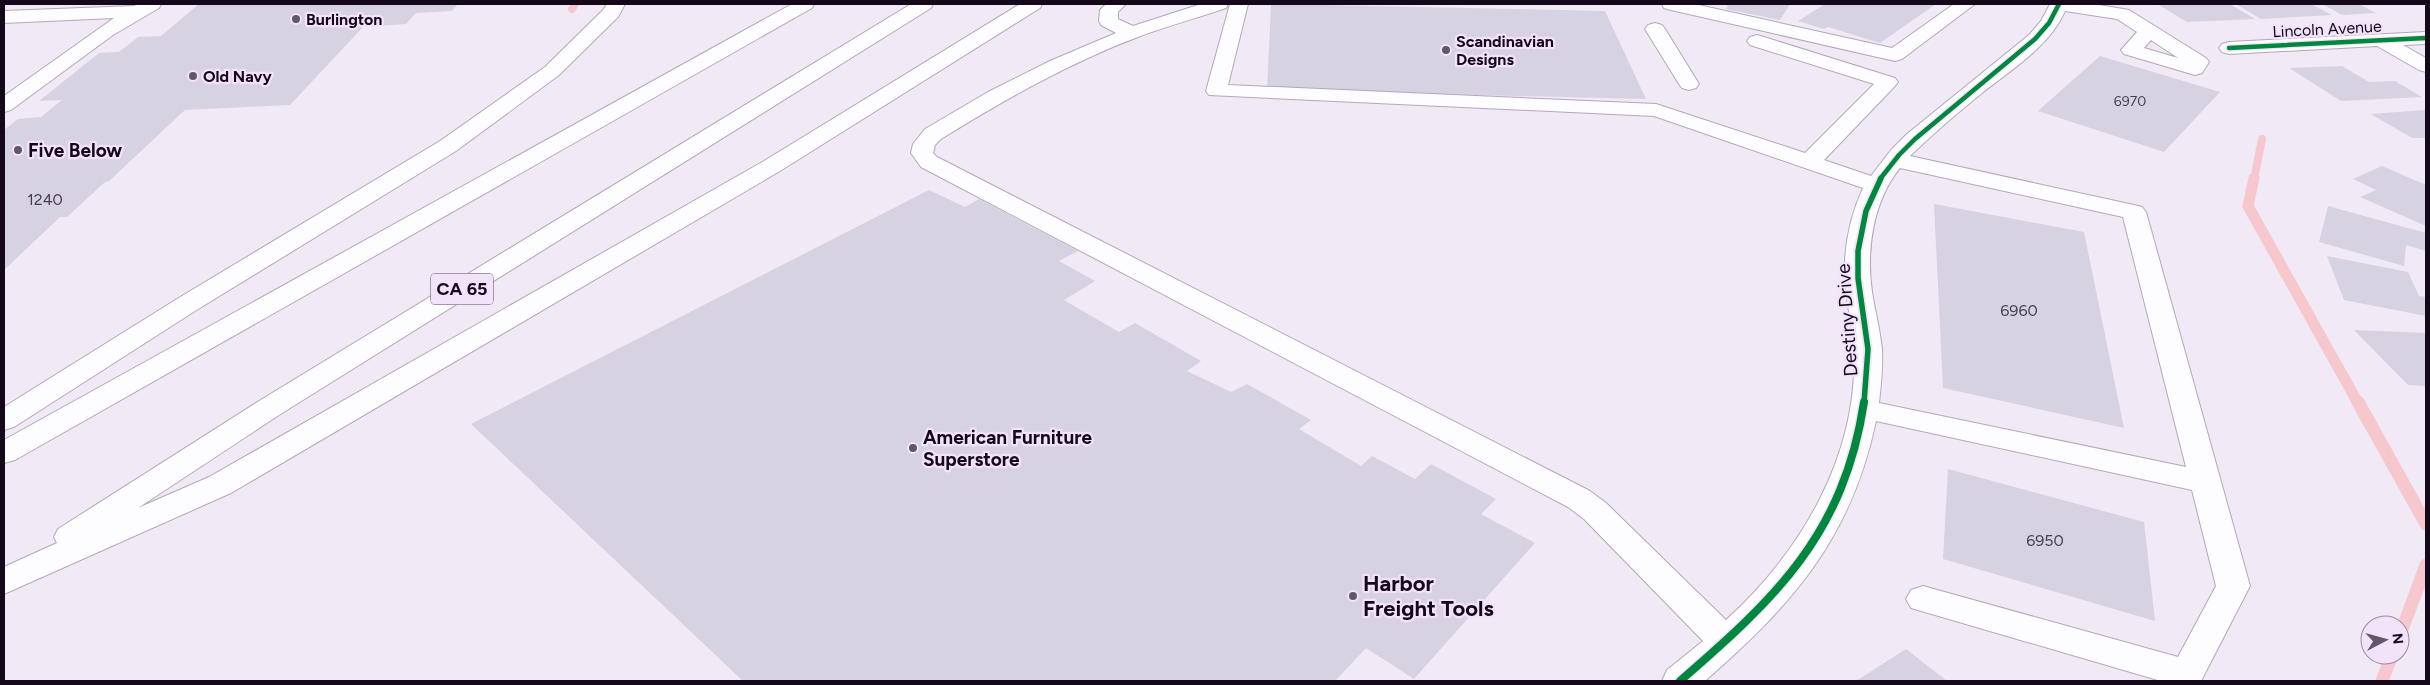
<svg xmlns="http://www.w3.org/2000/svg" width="2430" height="685" viewBox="0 0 2430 685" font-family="Figtree,sans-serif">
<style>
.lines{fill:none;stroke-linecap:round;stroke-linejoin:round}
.stream-far2{stroke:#f7c7ce;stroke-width:8}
.stream-far1{stroke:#f7c7ce;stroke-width:11}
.stream{stroke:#f7c7ce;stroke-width:13}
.building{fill:#d7d2e1}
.minor-casing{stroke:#b2a8b7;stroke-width:2}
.highway-casing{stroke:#b2a8b7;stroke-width:2}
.minor{fill:#fdfcfe;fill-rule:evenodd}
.highway{fill:#fdfcfe;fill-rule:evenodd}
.cycleway-far2-casing{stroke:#f2e3fb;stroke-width:7}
.cycleway-far1-casing{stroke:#f2e3fb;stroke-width:9}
.cycleway-casing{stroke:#f2e3fb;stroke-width:11}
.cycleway-far2{stroke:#00873e;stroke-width:4.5}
.cycleway-far1{stroke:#00873e;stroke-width:5.5}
.cycleway{stroke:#00873e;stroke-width:8}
.poi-dot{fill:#625767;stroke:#f2e3fb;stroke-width:2}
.labels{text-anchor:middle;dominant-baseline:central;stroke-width:4.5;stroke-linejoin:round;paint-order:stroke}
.far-number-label{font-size:14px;fill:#483c4e}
.far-poi-label{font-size:16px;font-weight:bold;fill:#15081b;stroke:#f2e3fb;text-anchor:start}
.far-street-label{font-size:16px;fill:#15081b;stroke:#f2e3fb}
.number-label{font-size:16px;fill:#483c4e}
.shield{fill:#f2e3fb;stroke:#574a5e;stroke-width:1}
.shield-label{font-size:18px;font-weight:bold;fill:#15081b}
.poi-label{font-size:19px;font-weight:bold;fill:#15081b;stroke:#f2e3fb;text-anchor:start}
.street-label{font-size:19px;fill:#15081b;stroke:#f2e3fb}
.near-poi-label{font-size:22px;font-weight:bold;fill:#15081b;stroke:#f2e3fb;text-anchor:start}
</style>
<rect width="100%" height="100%" fill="#f1e9f5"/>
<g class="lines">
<path class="stream-far2" d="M 572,9 L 575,4
M 2254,179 L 2262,139"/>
<path class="stream-far1" d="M 2254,178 L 2248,206 L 2358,403"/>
<path class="stream" d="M 2358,402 L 2426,524
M 2400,635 L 2426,565
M 2382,681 L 2392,655"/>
</g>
<path class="building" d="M 199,4 L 458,4 L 452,11 L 416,13 L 406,24 L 363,27 L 290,105 L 185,110 L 109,181 L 105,182 L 67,217 L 60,217 L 4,270 L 4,130 L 18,119 L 41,117 L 62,100 L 39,101 L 99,53 L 119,52 L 138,37 L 161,36 Z
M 1271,4 L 1605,11 L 1646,99 L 1267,90 Z
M 1722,4 L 1790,4 L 1780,20 L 1726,9 L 1728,6 Z
M 1825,4 L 1936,4 L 1880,43 L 1828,27 L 1824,29 L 1798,21 Z
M 2157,4 L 2230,4 L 2255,19 L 2187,22 Z
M 2236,4 L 2311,4 L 2332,15 L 2261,19 Z
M 2322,4 L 2359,4 L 2376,13 L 2342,15 Z
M 2100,56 L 2220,92 L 2164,152 L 2038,111 Z
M 2342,66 L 2369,82 L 2395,81 L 2422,97 L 2341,101 L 2289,68 Z
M 2426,110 L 2426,138 L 2412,138 L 2371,114 Z
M 2382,166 L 2426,185 L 2426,226 L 2360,197 L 2376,190 L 2353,179 Z
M 929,190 L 965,207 L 979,199 L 1078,251 L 1059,261 L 1095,281 L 1064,300 L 1119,332 L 1135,323 L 1201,361 L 1187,371 L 1231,392 L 1247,384 L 1311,420 L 1299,429 L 1361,466 L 1372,456 L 1415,479 L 1431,464 L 1496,499 L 1481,514 L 1535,543 L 1414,679 L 1366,648 L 1335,681 L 743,681 L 471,424 Z
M 1934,204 L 2084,232 L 2124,428 L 1943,388 Z
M 2328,206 L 2426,233 L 2426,251 L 2406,245 L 2404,266 L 2319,242 Z
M 2327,256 L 2408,272 L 2419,296 L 2426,297 L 2426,316 L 2344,300 Z
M 2354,330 L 2426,333 L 2426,386 L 2408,385 Z
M 1948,469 L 2144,522 L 2155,621 L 1943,559 Z
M 1906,649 L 1947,681 L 1856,681 Z"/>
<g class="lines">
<defs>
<path id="minor" d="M 139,4 L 161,4 L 159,8 L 113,35 L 11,110 L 4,112 L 4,96 L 114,18 L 4,23 L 4,11 L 134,6 Z
M 1106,4 L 1126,4 L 1118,12 L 1118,19 L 1133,26 L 1201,4 L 1228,4 L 1226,8 C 1197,18 1167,26 1138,37 C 1069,63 1004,100 941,139 L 935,145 L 933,153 L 937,157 L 1590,491 L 1606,503 L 1726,620 C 1802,551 1859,454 1854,348 C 1853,329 1848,310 1846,292 C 1842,256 1848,221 1863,188 L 1654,116 L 1209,95 L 1206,91 L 1230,4 L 1248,4 L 1228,85 L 1656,104 L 1805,153 L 1874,84 L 1750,45 L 1747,41 L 1750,37 L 1757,35 L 1764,37 L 1895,78 L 1898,82 L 1895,86 L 1824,160 L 1871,176 L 1891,150 L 1907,134 L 2029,35 L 2041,21 L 2050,4 L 2093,4 L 2129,10 L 2206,58 L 2209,62 L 2202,73 L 2195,75 L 2124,54 L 2121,50 L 2137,32 L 2117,19 L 2065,11 C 2050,46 2011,70 1982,93 C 1957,113 1933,134 1910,156 L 2134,205 L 2142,207 L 2146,212 L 2250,586 L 2201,681 L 2161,681 L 1911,608 L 1906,599 L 1911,590 L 1923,586 L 2178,657 L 2216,586 L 2192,490 L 1876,421 C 1851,539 1792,605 1705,681 L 1662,681 L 1667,670 L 1703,641 L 1584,519 L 1568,507 L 921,167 L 911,153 L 913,144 L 925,129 L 988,92 L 1050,61 L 1116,33 L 1101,25 L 1099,21 L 1100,10 ZM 2151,40 L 2178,58 L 2144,48 ZM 1900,168 L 2123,217 L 2186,467 L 1879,403 C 1881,385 1883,367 1882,349 C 1880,330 1875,311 1872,292 C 1866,250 1873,201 1900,168 Z
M 1662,4 L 1694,4 L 1892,48 L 1954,4 L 1975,4 L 1902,59 L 1895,61 L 1671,10 L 1664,8 Z
M 1655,23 L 1662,25 L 1665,29 L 1699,84 L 1696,88 L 1689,90 L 1682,88 L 1679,84 L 1645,29 L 1648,25 Z
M 2426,32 L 2426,44 L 2403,45 L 2426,58 L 2426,72 L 2419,70 L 2377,46 L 2229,54 L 2222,52 L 2219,48 L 2222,44 L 2229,42 Z"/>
<path id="highway" d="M 607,4 L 625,4 L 618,17 L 559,75 L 456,151 L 195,311 L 14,427 L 4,430 L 4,407 L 177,299 L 440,141 L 545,67 L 603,10 Z
M 792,4 L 814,4 L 812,8 L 15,460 L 4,463 L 4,440 Z
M 911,4 L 933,4 L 931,8 L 279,415 L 138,508 L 209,477 L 764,161 L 1020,4 L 1042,4 L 1040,8 L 780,171 L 231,493 L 4,594 L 4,567 L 57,543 L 54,537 L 58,529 L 259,401 Z"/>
</defs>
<use href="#minor" class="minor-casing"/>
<use href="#highway" class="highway-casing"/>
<use href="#minor" class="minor"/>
<use href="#highway" class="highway"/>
<defs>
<path id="cycleway-far2" d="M 2229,48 L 2426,38
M 1880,179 L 1899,155 L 1915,139 L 2035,39 L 2049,23 L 2059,4"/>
<path id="cycleway-far1" d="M 1864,403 L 1868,349 L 1858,278 L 1858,251 L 1866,211 L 1881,178"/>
<path id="cycleway" d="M 1680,681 C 1776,598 1844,534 1864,402"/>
</defs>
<use href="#cycleway-far2" class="cycleway-far2-casing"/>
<use href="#cycleway-far1" class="cycleway-far1-casing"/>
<use href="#cycleway" class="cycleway-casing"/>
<use href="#cycleway-far2" class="cycleway-far2"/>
<use href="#cycleway-far1" class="cycleway-far1"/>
<use href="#cycleway" class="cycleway"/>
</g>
<g class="poi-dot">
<circle cx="296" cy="19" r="5"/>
<circle cx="1446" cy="50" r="5"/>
<circle cx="193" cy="76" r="5"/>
<circle cx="18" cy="150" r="5"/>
<circle cx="913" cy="448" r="5"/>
<circle cx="1353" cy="596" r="5"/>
</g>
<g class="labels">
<g class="far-number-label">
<text x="2130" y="101">6970</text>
</g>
<g class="far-poi-label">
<text x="306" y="19">Burlington</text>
<text x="1456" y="41">Scandinavian<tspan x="1456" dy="18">Designs</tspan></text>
<text x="203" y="76">Old Navy</text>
</g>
<g class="far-street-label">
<text transform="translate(2327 29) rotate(-3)">Lincoln Avenue</text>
</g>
<g class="number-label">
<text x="45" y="199">1240</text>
<text x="2019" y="310">6960</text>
<text x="2045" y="540">6950</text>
</g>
<rect class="shield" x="431" y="273.5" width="62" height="31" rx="4"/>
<g class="shield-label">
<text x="462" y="289">CA 65</text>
</g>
<g class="poi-label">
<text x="28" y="150">Five Below</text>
<text x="923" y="437">American Furniture<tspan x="923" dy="22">Superstore</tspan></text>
</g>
<g class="street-label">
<text transform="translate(1847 320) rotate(-94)">Destiny Drive</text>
</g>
<g class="near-poi-label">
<text x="1363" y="583">Harbor<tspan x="1363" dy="25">Freight Tools</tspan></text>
</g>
</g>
<rect width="2430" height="685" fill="none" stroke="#15081b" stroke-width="10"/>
<g transform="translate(2385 640) rotate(84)"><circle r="24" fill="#f2e3fb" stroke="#9a8ba1"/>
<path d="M0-4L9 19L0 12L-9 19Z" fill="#625767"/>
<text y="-8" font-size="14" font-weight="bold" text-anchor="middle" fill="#15081b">N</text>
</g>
</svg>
